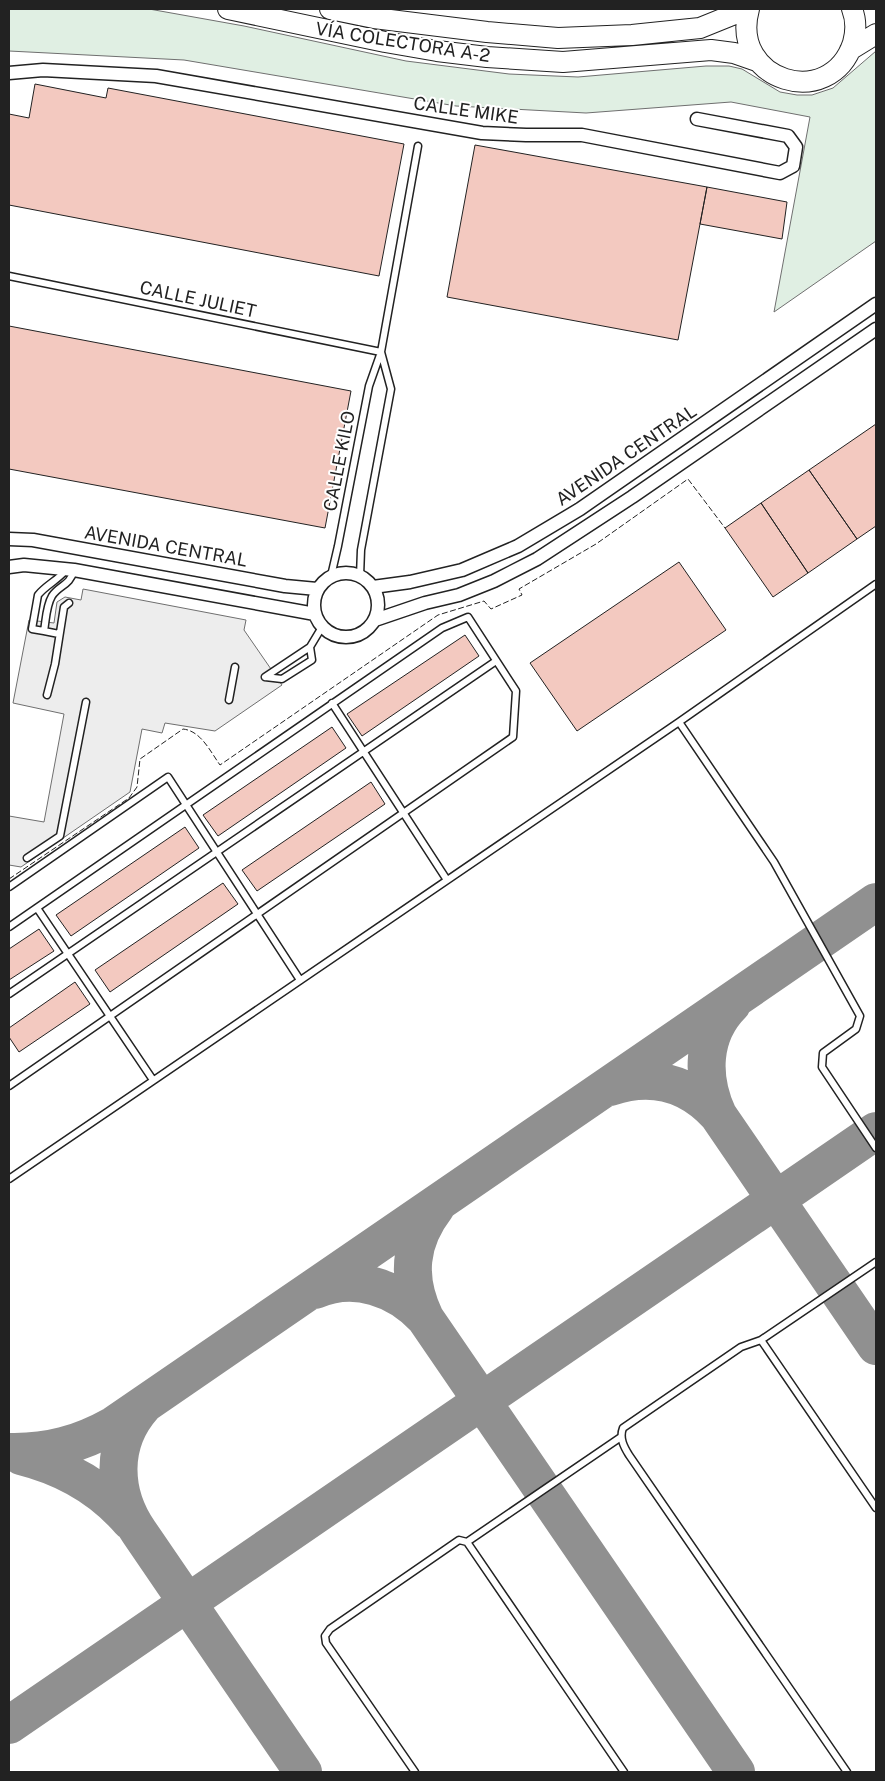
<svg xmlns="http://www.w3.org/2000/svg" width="885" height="1781" viewBox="0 0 885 1781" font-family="'Public Sans',sans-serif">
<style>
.green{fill:#e0efe3;stroke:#6f6f6f}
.parking{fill:#ededed;stroke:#6f6f6f}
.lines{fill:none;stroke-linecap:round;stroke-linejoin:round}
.taxiway{stroke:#909090;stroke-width:38}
.building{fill:#f3c9c0;stroke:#222}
.lane-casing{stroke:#222;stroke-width:9}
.street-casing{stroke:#222;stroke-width:15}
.primary-casing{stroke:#222;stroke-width:22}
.lane{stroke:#fff;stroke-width:6}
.street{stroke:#fff;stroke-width:12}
.primary{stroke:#fff;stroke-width:20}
.fence{stroke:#222;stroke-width:1;stroke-dasharray:6 2.5;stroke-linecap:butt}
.labels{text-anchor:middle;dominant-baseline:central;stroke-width:4;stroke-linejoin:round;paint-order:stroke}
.street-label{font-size:18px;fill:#222;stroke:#fff}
</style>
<rect width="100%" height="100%" fill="#fff"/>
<path class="green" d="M 9,9 L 149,9 L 244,26 L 406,61 L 509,74 L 578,77 L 706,66 L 729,66 L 742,69 L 780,92 L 797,95 L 812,95 L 833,88 L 876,51 L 876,241 L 774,312 L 810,117 L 731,102 L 586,113 L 456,106 L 184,60 L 9,51 Z"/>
<path class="parking" d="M 83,589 L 246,620 L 244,630 L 282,685 L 215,731 L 165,723 L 162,733 L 142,729 L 130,792 L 21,867 L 9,865 L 9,816 L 44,822 L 64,714 L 13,703 L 29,620 L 54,623 L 57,602 L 65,597 L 81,600 Z"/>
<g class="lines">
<path class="taxiway" d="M 610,1087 C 651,1073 689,1083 718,1115 L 876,1346
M 718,1115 C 701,1078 701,1035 732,1004
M 436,1207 C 409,1242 406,1278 425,1318 L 736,1772
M 315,1290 C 355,1273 397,1288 425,1318
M 143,1406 C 110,1443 112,1493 139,1532 L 303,1772
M 9,1452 C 48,1453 80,1444 114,1425 L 876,902
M 21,1456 C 65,1467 101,1487 130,1521
M 9,1725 L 876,1131"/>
</g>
<path class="building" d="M 35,84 L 106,98 L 108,88 L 404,144 L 379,276 L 9,205 L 9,114 L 29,118 Z
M 475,145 L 707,187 L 678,340 L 447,297 Z
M 707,187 L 787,202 L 782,239 L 700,224 Z
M 9,326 L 351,391 L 325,528 L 9,469 Z
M 876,424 L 876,526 L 857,539 L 809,470 Z
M 809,470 L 857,539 L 808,573 L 761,503 Z
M 761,503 L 808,573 L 773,597 L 725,528 Z
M 679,562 L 726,630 L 577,731 L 530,663 Z
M 465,635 L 479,656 L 362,736 L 347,714 Z
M 332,727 L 346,748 L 218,836 L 203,815 Z
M 371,782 L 385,804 L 257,891 L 242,870 Z
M 185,827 L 199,848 L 71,936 L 56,915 Z
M 223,883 L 238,904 L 110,992 L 95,970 Z
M 39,929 L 54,951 L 9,980 L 9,949 Z
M 75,982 L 90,1004 L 19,1052 L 9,1037 L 9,1028 Z"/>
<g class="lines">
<defs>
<path id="lane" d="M 9,276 L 381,352 L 418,146
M 331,576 L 338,546 L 369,386 L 381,352 L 391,389 L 361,550 L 360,576
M 44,631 L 32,629 L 38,595 C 46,585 58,580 66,570
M 59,634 L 44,631 C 46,620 46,606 52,596 C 59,585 70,586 74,570
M 265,677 L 310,647 L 322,627
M 265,677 L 282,679 L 312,660 L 310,647
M 47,695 L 55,664 L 64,607 L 69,603
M 229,700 L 235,667
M 332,703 L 447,880
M 679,722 L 774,862 L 860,1016 L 856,1029 L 823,1053 L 822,1067 L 876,1148
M 27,858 L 60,836 L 86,702
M 9,887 L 168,777 L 300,980
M 37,908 L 153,1080
M 9,927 L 442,628 L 468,617 L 516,691 L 513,737 L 9,1086
M 9,994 L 496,661
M 9,1179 L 679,722 L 876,584
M 761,1340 L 876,1262
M 467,1542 L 621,1437
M 415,1772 L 326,1643 L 325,1636 L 330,1629 L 459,1540 L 467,1542 L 624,1772
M 847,1772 L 629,1455 C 624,1447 619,1438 623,1428 L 741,1347 L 761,1340 L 876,1508"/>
<path id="street" d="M 9,73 L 43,70 L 156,76 L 482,133 L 526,135 L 582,135 L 780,173 L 793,166 L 796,147 L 788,136 L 697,119
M 9,539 L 33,540 L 285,586 L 317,589
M 9,567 L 24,565 L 74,570 L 315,614
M314 605a32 32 0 1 1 64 0a32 32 0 1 1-64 0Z
M 373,587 L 410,582 L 462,570 L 518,546 L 580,509 L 876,304
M 375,620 L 425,603 L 459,595 L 494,581 L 537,559 L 632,497 L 876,329"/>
<path id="primary" d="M 228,9 L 385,42 L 437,51 L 487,57 L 563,62 L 711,50 L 734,53 L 757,61
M 330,9 L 374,18 L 487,32 L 558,38 L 632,35 L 700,28 L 747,9
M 749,9 C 729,81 830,112 853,43 C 856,32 856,19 852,9
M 850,50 L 876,34"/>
</defs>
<use href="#lane" class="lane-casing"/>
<use href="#street" class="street-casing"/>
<use href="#primary" class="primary-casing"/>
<use href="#lane" class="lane"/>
<use href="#street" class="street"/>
<use href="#primary" class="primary"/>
<path class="fence" d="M 9,879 L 129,798 L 137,787 L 140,759 L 183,729 C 201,731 210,751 220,765 L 438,615 L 484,601 L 491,609 L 522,595 L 519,589 L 596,544 L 688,479 L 725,528"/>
</g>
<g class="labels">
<g class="street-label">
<text transform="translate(403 42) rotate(9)">VÍA COLECTORA A-2</text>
<text transform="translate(466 110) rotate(8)">CALLE MIKE</text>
<text transform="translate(198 299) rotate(12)">CALLE JULIET</text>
<text transform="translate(626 455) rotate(-34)">AVENIDA CENTRAL</text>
<text transform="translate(339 461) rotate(-79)">CALLE KILO</text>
<text transform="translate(166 546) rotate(10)">AVENIDA CENTRAL</text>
</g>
</g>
<rect width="885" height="1781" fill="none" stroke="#222222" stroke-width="20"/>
</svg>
